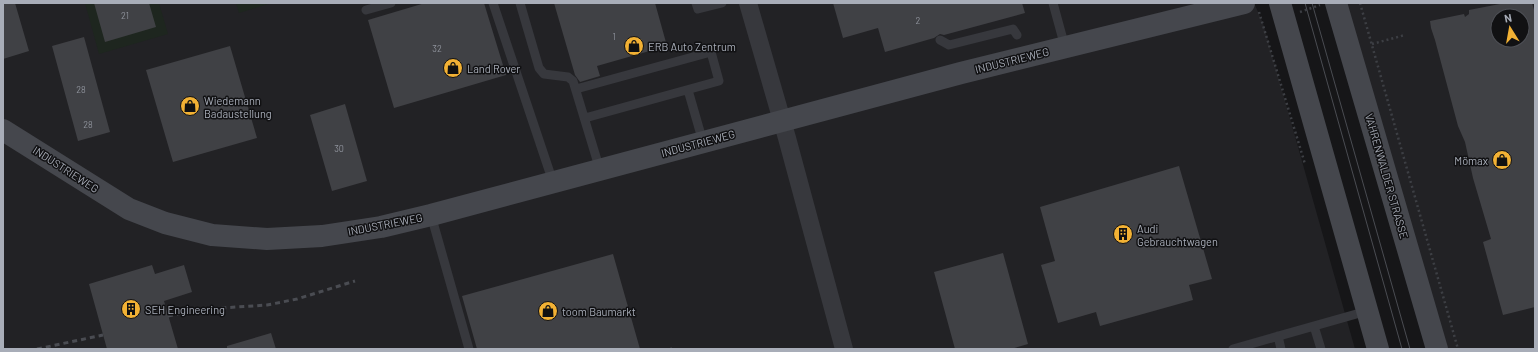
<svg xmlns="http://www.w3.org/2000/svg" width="1538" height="352" viewBox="0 0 1538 352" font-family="Barlow,sans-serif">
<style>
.built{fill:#222225;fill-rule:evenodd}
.green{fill:#1e261f}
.building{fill:#404145;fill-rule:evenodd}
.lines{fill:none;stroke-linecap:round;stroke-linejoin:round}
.path{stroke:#3d3f44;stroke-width:2.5;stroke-dasharray:2 3;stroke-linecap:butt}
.lane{stroke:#37383d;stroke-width:9}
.street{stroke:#37383d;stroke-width:18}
.secondary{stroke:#45474d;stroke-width:22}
.tram{stroke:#4a4c52;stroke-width:1}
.rail{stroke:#4a4c52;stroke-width:3;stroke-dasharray:5 4;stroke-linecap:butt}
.labels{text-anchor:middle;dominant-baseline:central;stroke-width:3;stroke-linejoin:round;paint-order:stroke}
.number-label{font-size:9px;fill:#8e929b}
.poi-label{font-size:11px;fill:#a8adb8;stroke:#111113;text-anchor:start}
.street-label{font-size:11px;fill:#a8adb8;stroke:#111113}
</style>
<rect width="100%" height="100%" fill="#161618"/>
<path class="built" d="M 3,3 L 1254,3 L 1263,23 L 1355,349 L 3,349 Z
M 1336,3 L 1535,3 L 1535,349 L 1437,349 ZM 1498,16 L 1522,16 L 1522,40 L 1498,40 Z"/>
<path class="green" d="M 85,3 L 159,3 L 168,34 L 99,54 Z
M 236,3 L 272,3 L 239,13 Z"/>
<path class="building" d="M 3,3 L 15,3 L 29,51 L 3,59 Z
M 94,3 L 149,3 L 156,27 L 105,42 Z
M 425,3 L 484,3 L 506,75 L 394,108 L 368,20 Z
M 554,3 L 655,3 L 667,46 L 597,66 L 600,76 L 580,82 L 575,75 Z
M 833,3 L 1022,3 L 1025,13 L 944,35 L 940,34 L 934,38 L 885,52 L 878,28 L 843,38 Z
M 1505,3 L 1532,3 L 1535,13 L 1535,307 L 1503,315 L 1483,242 L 1491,239 L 1473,178 L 1465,142 L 1458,126 L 1435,40 L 1431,28 L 1430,21 L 1464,14 L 1465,17 L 1469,14 L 1469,10 ZM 1498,16 L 1522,16 L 1522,40 L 1498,40 Z
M 84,37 L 110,132 L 78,141 L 52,46 Z
M 230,46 L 257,138 L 173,162 L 146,70 Z
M 345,104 L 367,181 L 332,191 L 310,115 Z
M 1179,166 L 1212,279 L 1189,285 L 1193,300 L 1100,326 L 1096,312 L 1058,323 L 1041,265 L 1055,261 L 1040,207 Z
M 1003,253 L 1028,344 L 1011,349 L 955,349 L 934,272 Z
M 613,254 L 640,349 L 477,349 L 462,296 Z
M 152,265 L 155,274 L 184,265 L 192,292 L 164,301 L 178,349 L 107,349 L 89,284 Z
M 271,333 L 276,349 L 227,349 L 227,346 Z"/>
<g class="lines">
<path class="path" d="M 1360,3 L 1458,349
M 1259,12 L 1305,164
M 1300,12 L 1320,5
M 1372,44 L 1405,35
M 671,349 L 672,348"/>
<path class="lane" d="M 493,3 L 553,182
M 520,3 L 539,68 L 544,74 L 568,77 L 573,81 L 600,170
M 696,3 L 698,9 L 722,3
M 1053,3 L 1065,47
M 366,10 L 391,3
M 940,40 L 949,45 L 1013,29 L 1017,35
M 576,89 L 711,52 L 719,81 L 585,118
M 688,90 L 703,142
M 431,215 L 469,349
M 1314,326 L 1321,349
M 1278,336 L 1281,349
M 1233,349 L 1367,311"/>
<path class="street" d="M 748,3 L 787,138 L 844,349"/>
<path class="secondary" d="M 1280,3 L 1378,349
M 1336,3 L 1437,349
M 3,130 L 129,209 L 165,223 L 212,235 L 267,239 L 322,236 L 381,227 L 431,215 L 961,73 L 1244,3"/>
<path class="tram" d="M 1305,3 L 1402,349
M 1312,3 L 1410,349"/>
<path class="rail" d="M 168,316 L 206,309 L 267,305 L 297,299 L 355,281
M 37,349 L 103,335"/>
</g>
<defs>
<symbol id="shop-disc" viewBox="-11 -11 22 22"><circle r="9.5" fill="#f2b134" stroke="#111113"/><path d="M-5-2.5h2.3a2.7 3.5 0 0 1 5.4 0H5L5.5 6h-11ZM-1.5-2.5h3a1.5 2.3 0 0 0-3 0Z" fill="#111"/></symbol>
<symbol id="building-disc" viewBox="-11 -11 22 22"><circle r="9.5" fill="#f2b134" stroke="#111113"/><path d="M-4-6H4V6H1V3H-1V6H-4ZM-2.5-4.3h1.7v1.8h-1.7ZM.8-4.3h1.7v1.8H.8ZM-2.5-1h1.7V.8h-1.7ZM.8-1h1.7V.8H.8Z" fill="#111"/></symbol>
</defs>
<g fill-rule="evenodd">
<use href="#shop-disc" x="623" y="35" width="22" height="22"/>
<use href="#shop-disc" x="442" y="57" width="22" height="22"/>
<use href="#shop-disc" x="179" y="95" width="22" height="22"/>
<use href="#shop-disc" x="1491" y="149" width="22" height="22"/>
<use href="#building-disc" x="1112" y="223" width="22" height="22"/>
<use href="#building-disc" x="120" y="298" width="22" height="22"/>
<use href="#shop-disc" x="537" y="300" width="22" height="22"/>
</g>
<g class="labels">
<g class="number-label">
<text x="125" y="15">21</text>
<text x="918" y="20">2</text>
<text x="614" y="36">1</text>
<text x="437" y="48">32</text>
<text x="81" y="89">28</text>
<text x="88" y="124">28</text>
<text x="339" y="148">30</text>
</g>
<g class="poi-label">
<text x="648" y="46">ERB Auto Zentrum</text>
<text x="467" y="68">Land Rover</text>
<text x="204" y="100">Wiedemann<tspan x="204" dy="13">Badaustellung</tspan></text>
<text x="1488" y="160" text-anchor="end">Mömax</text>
<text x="1137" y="228">Audi<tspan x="1137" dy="13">Gebrauchtwagen</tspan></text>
<text x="145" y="309">SEH Engineering</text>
<text x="562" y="311">toom Baumarkt</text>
</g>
<g class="street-label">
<text transform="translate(1012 60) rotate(-14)">INDUSTRIEWEG</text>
<text transform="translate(698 143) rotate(-15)">INDUSTRIEWEG</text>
<text transform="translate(66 169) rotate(33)">INDUSTRIEWEG</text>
<text transform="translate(1387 176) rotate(74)">VAHRENWALDER STRASSE</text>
<text transform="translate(385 224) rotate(-11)">INDUSTRIEWEG</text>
</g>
</g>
<rect width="1538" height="352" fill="none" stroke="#a8adb8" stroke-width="8"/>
<g transform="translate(1510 28) rotate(349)"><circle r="19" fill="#111113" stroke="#4d4f55"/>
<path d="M0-3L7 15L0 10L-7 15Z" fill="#f2b134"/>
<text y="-6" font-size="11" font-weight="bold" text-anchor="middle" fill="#a8adb8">N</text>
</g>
</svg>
